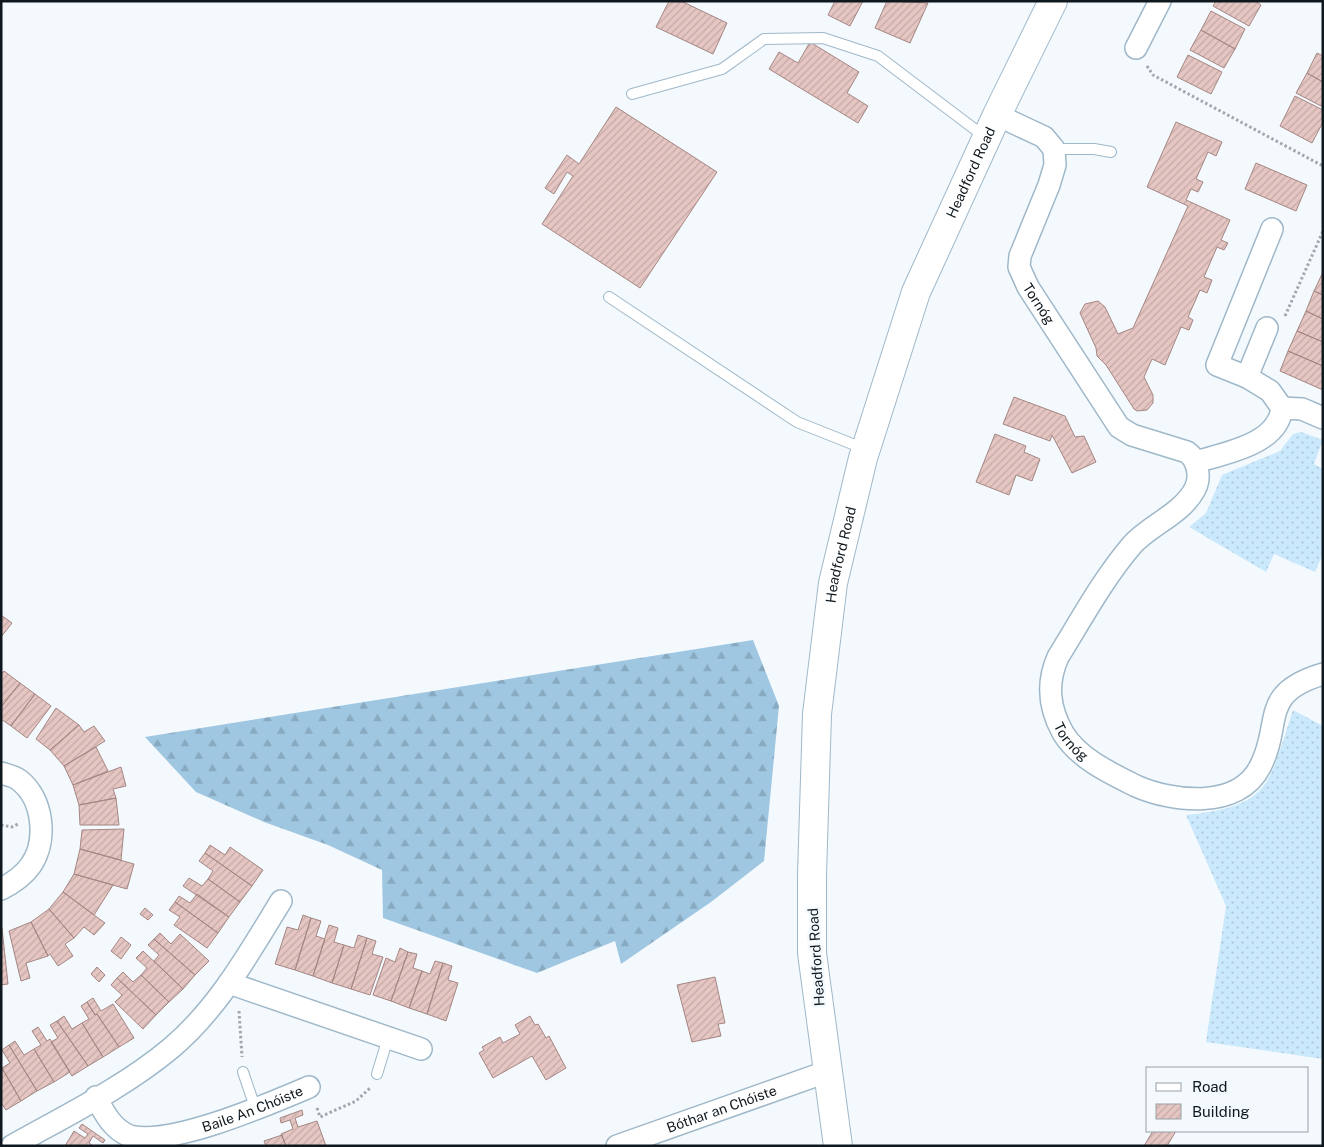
<svg xmlns="http://www.w3.org/2000/svg" width="1324" height="1147" viewBox="0 0 1324 1147" font-family="'Public Sans',sans-serif">
<style>
.grass{fill:url(#grass-dots)}
.forest{fill:url(#forest-firs)}
.building{fill:url(#building-hatch);stroke:#a48683}
.lines{fill:none;stroke-linecap:round;stroke-linejoin:round}
.service-casing{stroke:#9fb8c9;stroke-width:12}
.minor-casing{stroke:#9fb8c9;stroke-width:24}
.primary-casing{stroke:#9fb8c9;stroke-width:30}
.path{stroke:#a1a7ac;stroke-width:3;stroke-dasharray:2.5 2.5;stroke-linecap:butt}
.service{stroke:#fff;stroke-width:10}
.minor{stroke:#fff;stroke-width:21}
.primary{stroke:#fff;stroke-width:28}
.labels{text-anchor:middle;dominant-baseline:central;stroke-width:5;stroke-linejoin:round;paint-order:stroke}
.street-label{font-size:14px;fill:#0f181e;stroke:#f4f9fd}
</style>
<defs>
<pattern id="grass-dots" width="8" height="8" patternUnits="userSpaceOnUse" patternTransform="scale(1.25)"><rect width="8" height="8" fill="#cae9fd"/><path d="M2 2h.1M6 6h.1" fill="none" stroke="#acc7d8" stroke-width="1.8" stroke-linecap="round"/></pattern>
<pattern id="forest-firs" width="22" height="20" patternUnits="userSpaceOnUse" patternTransform="scale(1.25)"><rect width="22" height="20" fill="#9fc7e1"/><path d="M5 1l3.5 6h-7zM16 11l3.5 6h-7z" fill="#88aac1"/></pattern>
<pattern id="building-hatch" width="6" height="6" patternUnits="userSpaceOnUse" patternTransform="scale(1.25)"><rect width="6" height="6" fill="#e6c6c2"/><path d="M-1 1l2-2M0 6l6-6M5 7l2-2" fill="none" stroke="#c4a9a6"/></pattern>
</defs>
<rect width="100%" height="100%" fill="#f4f9fd"/>
<path class="grass" d="M 1301,432 L 1323,440 L 1314,464 L 1323,469 L 1323,554 L 1315,572 L 1274,554 L 1266,572 L 1189,527 L 1206,513 L 1222,475 L 1280,451 L 1293,434 Z
M 1293,710 L 1323,726 L 1323,1059 L 1206,1042 L 1226,906 L 1186,815 C 1273,806 1268,784 1293,710 Z"/>
<path class="forest" d="M 753,640 L 779,706 L 764,861 L 711,902 L 621,964 L 615,941 L 537,973 L 383,918 L 382,870 L 328,845 L 264,822 L 196,792 L 145,737 Z"/>
<path class="building" d="M 669,1 L 681,1 L 727,23 L 713,54 L 656,27 Z
M 835,1 L 863,1 L 850,26 L 828,15 Z
M 887,1 L 928,3 L 910,43 L 875,28 Z
M 1216,1 L 1255,1 L 1261,5 L 1249,26 L 1213,6 Z
M 1211,11 L 1245,29 L 1235,49 L 1201,30 Z
M 1201,30 L 1235,49 L 1224,68 L 1190,50 Z
M 810,42 L 859,72 L 847,93 L 868,106 L 858,123 L 769,69 L 779,52 L 798,63 Z
M 1317,53 L 1323,56 L 1323,82 L 1307,73 Z
M 1188,55 L 1222,72 L 1211,94 L 1177,77 Z
M 1307,73 L 1323,82 L 1323,107 L 1296,93 Z
M 1295,96 L 1323,110 L 1323,122 L 1312,143 L 1280,126 Z
M 616,107 L 717,172 L 640,288 L 542,224 L 573,176 L 567,172 L 554,194 L 545,188 L 567,155 L 579,164 Z
M 1176,122 L 1222,142 L 1216,156 L 1208,152 L 1196,179 L 1203,182 L 1198,192 L 1191,189 L 1186,200 L 1230,220 L 1221,240 L 1228,243 L 1224,250 L 1217,247 L 1204,277 L 1212,280 L 1207,293 L 1200,290 L 1188,317 L 1193,320 L 1189,330 L 1181,327 L 1165,365 L 1152,359 L 1144,377 L 1153,395 L 1153,403 L 1147,410 L 1137,411 L 1134,409 L 1106,365 L 1097,356 L 1096,348 L 1080,313 L 1085,304 L 1098,301 L 1105,307 L 1118,334 L 1133,328 L 1188,206 L 1147,187 Z
M 1256,163 L 1307,185 L 1296,211 L 1245,189 Z
M 1323,272 L 1323,295 L 1314,291 Z
M 1314,291 L 1323,295 L 1323,319 L 1306,311 Z
M 1306,311 L 1323,319 L 1323,342 L 1297,331 Z
M 1297,331 L 1323,342 L 1323,366 L 1288,351 Z
M 1288,351 L 1323,366 L 1323,390 L 1280,371 Z
M 1014,397 L 1065,416 L 1075,437 L 1084,436 L 1096,462 L 1072,473 L 1052,435 L 1050,441 L 1003,424 Z
M 995,434 L 1026,446 L 1024,452 L 1040,459 L 1032,481 L 1016,475 L 1009,495 L 976,482 Z
M 1,615 L 12,623 L 1,637 Z
M 4,671 L 20,683 L 1,707 L 1,675 Z
M 20,683 L 35,694 L 11,726 L 1,719 L 1,707 Z
M 35,694 L 51,706 L 27,738 L 11,726 Z
M 56,708 L 79,725 L 50,750 L 36,739 Z
M 79,725 L 84,732 L 94,726 L 105,741 L 64,766 L 50,750 Z
M 96,747 L 108,771 L 73,785 L 64,766 Z
M 121,767 L 126,786 L 113,789 L 116,798 L 79,805 L 73,785 Z
M 116,798 L 119,825 L 80,825 L 79,805 Z
M 124,829 L 121,860 L 80,849 L 82,830 Z
M 210,845 L 225,855 L 230,847 L 263,870 L 252,886 L 205,853 Z
M 80,849 L 134,864 L 127,889 L 74,874 Z
M 205,853 L 252,886 L 240,902 L 208,879 L 213,871 L 199,861 Z
M 74,874 L 113,885 L 94,915 L 63,892 Z
M 189,878 L 202,886 L 208,879 L 240,902 L 229,917 L 183,886 Z
M 63,892 L 105,923 L 94,935 L 84,927 L 74,938 L 49,909 Z
M 197,894 L 229,917 L 218,933 L 175,902 L 179,896 L 190,903 Z
M 175,902 L 218,933 L 207,948 L 174,925 L 180,917 L 169,910 Z
M 145,908 L 153,915 L 148,920 L 140,914 Z
M 49,909 L 74,938 L 65,944 L 73,956 L 58,966 L 50,954 L 48,956 L 31,922 Z
M 303,915 L 311,918 L 295,970 L 275,964 L 287,927 L 298,930 Z
M 311,918 L 321,921 L 316,936 L 325,939 L 313,976 L 295,970 Z
M 31,922 L 48,956 L 26,963 L 30,978 L 21,981 L 9,931 Z
M 329,925 L 338,928 L 334,942 L 344,945 L 332,983 L 313,976 Z
M 2,928 L 8,984 L 1,985 L 1,928 Z
M 160,933 L 171,944 L 180,934 L 209,961 L 195,975 L 154,939 Z
M 358,935 L 367,938 L 351,989 L 332,983 L 344,945 L 354,948 Z
M 121,937 L 131,945 L 121,959 L 111,951 Z
M 367,938 L 376,941 L 372,954 L 383,957 L 370,995 L 351,989 Z
M 154,939 L 195,975 L 183,989 L 154,961 L 159,955 L 148,945 Z
M 400,948 L 408,952 L 391,1001 L 373,995 L 386,958 L 395,962 Z
M 143,951 L 183,989 L 169,1002 L 141,975 L 147,968 L 136,958 Z
M 408,952 L 417,954 L 413,968 L 422,971 L 409,1008 L 391,1001 Z
M 435,961 L 443,963 L 427,1014 L 409,1008 L 422,971 L 430,974 Z
M 443,963 L 452,966 L 448,980 L 458,983 L 446,1021 L 427,1014 Z
M 97,967 L 105,975 L 99,982 L 91,974 Z
M 123,972 L 133,982 L 141,975 L 169,1002 L 156,1015 L 117,978 Z
M 715,977 L 725,1023 L 718,1024 L 721,1036 L 692,1042 L 677,985 Z
M 117,978 L 156,1015 L 143,1029 L 115,1002 L 122,995 L 111,985 Z
M 93,998 L 101,1011 L 113,1004 L 134,1038 L 119,1047 L 97,1014 L 95,1015 L 87,1002 Z
M 87,1002 L 95,1015 L 97,1014 L 119,1047 L 103,1057 L 82,1023 L 89,1019 L 81,1006 Z
M 64,1016 L 72,1029 L 82,1023 L 103,1057 L 88,1066 L 57,1021 Z
M 530,1016 L 535,1025 L 538,1024 L 546,1038 L 549,1036 L 566,1068 L 546,1080 L 532,1056 L 493,1078 L 479,1053 L 484,1050 L 482,1047 L 500,1037 L 503,1043 L 520,1034 L 515,1025 Z
M 57,1021 L 88,1066 L 72,1076 L 51,1042 L 58,1038 L 50,1025 Z
M 38,1027 L 47,1041 L 50,1039 L 70,1072 L 54,1082 L 34,1049 L 41,1045 L 32,1031 Z
M 15,1041 L 24,1055 L 34,1049 L 54,1082 L 37,1091 L 9,1045 Z
M 9,1045 L 37,1091 L 21,1101 L 2,1068 L 10,1063 L 2,1050 Z
M 2,1068 L 21,1101 L 6,1110 L 1,1103 Z
M 302,1110 L 303,1115 L 295,1118 L 298,1127 L 317,1121 L 326,1146 L 286,1146 L 281,1134 L 293,1129 L 290,1120 L 281,1123 L 280,1118 Z
M 82,1124 L 105,1140 L 103,1143 L 93,1136 L 89,1143 L 93,1146 L 65,1146 L 74,1131 L 85,1138 L 88,1134 L 79,1128 Z
M 1153,1131 L 1176,1131 L 1167,1146 L 1144,1146 Z
M 282,1135 L 286,1146 L 266,1146 L 264,1141 Z"/>
<g class="lines">
<defs>
<path id="service" d="M 632,94 L 722,69 L 764,39 L 823,38 L 878,56 L 985,137
M 1054,149 L 1094,149 L 1111,152
M 609,297 L 797,422 L 865,449
M 243,1072 L 256,1110
M 377,1074 L 388,1038"/>
<g id="minor">
<path d="M 1136,48 L 1160,1"/>
<path id="s1" d="M 997,115 L 1044,137 L 1054,149 L 1055,165 L 1049,185 L 1020,256 L 1019,267 L 1028,287 L 1119,427 L 1132,435 L 1187,452 C 1198,460 1201,477 1195,489 C 1182,514 1150,525 1132,545 C 1103,579 1081,620 1058,657 C 1046,684 1049,708 1063,733 C 1079,759 1110,773 1136,786 C 1172,802 1238,810 1260,767 C 1283,723 1258,693 1323,674"/>
<path d="M 1247,377 L 1217,365 L 1272,229"/>
<path d="M 1282,408 L 1302,409 L 1323,418"/>
<path d="M 1196,462 C 1224,453 1278,445 1282,408 L 1270,391 L 1247,377 L 1267,328"/>
<path d="M 1,773 C 7,775 14,776 19,780 C 43,798 48,840 31,865 C 24,875 13,883 1,889"/>
<path d="M 229,983 L 421,1049"/>
<path id="s2" d="M 96,1097 C 104,1113 113,1130 130,1136 C 170,1147 269,1104 309,1087"/>
<path d="M 12,1146 C 65,1116 123,1088 170,1049 C 218,1009 249,953 281,901"/>
<path id="s3" d="M 617,1146 L 826,1072"/>
</g>
<g id="primary">
<path id="s4" d="M 838,1146 L 812,953 L 812,875 L 817,714 L 833,583 L 863,458 L 916,292 L 997,115 L 1053,1"/>
</g>
</defs>
<use href="#service" class="service-casing"/>
<use href="#minor" class="minor-casing"/>
<use href="#primary" class="primary-casing"/>
<path class="path" d="M 1147,66 L 1153,75 L 1323,166
M 1285,316 L 1323,231
M 1,825 L 12,827 L 18,824
M 239,1011 L 242,1057
M 317,1108 L 320,1117 L 356,1101 L 370,1088"/>
<use href="#service" class="service"/>
<use href="#minor" class="minor"/>
<use href="#primary" class="primary"/>
</g>
<g class="labels">
<g class="street-label">
<text stroke="none"><textPath href="#s4" startOffset="1000">Headford Road</textPath></text>
<text stroke="none"><textPath href="#s1" startOffset="234">Tornóg</textPath></text>
<text stroke="none"><textPath href="#s4" startOffset="595">Headford Road</textPath></text>
<text stroke="none"><textPath href="#s1" startOffset="805">Tornóg</textPath></text>
<text transform="translate(816 957) rotate(-94)">Headford Road</text>
<text stroke="none"><textPath href="#s2" startOffset="180">Baile An Chóiste</textPath></text>
<text stroke="none"><textPath href="#s3" startOffset="111">Bóthar an Chóiste</textPath></text>
</g>
</g>
<rect width="1324" height="1147" fill="none" stroke="#0f181e" stroke-width="5"/>
<rect x="1146" y="1067" width="162" height="65" fill="#f4f9fd" stroke="#989fa4"/>
<rect x="1156" y="1083" width="25" height="8" fill="#ffffff" stroke="#989fa4"/>
<text x="1192" y="1092" font-size="15" fill="#0f181e">Road</text>
<rect x="1156" y="1104" width="25" height="15" fill="url(#building-hatch)" stroke="#989fa4"/>
<text x="1192" y="1117" font-size="15" fill="#0f181e">Building</text>
</svg>
